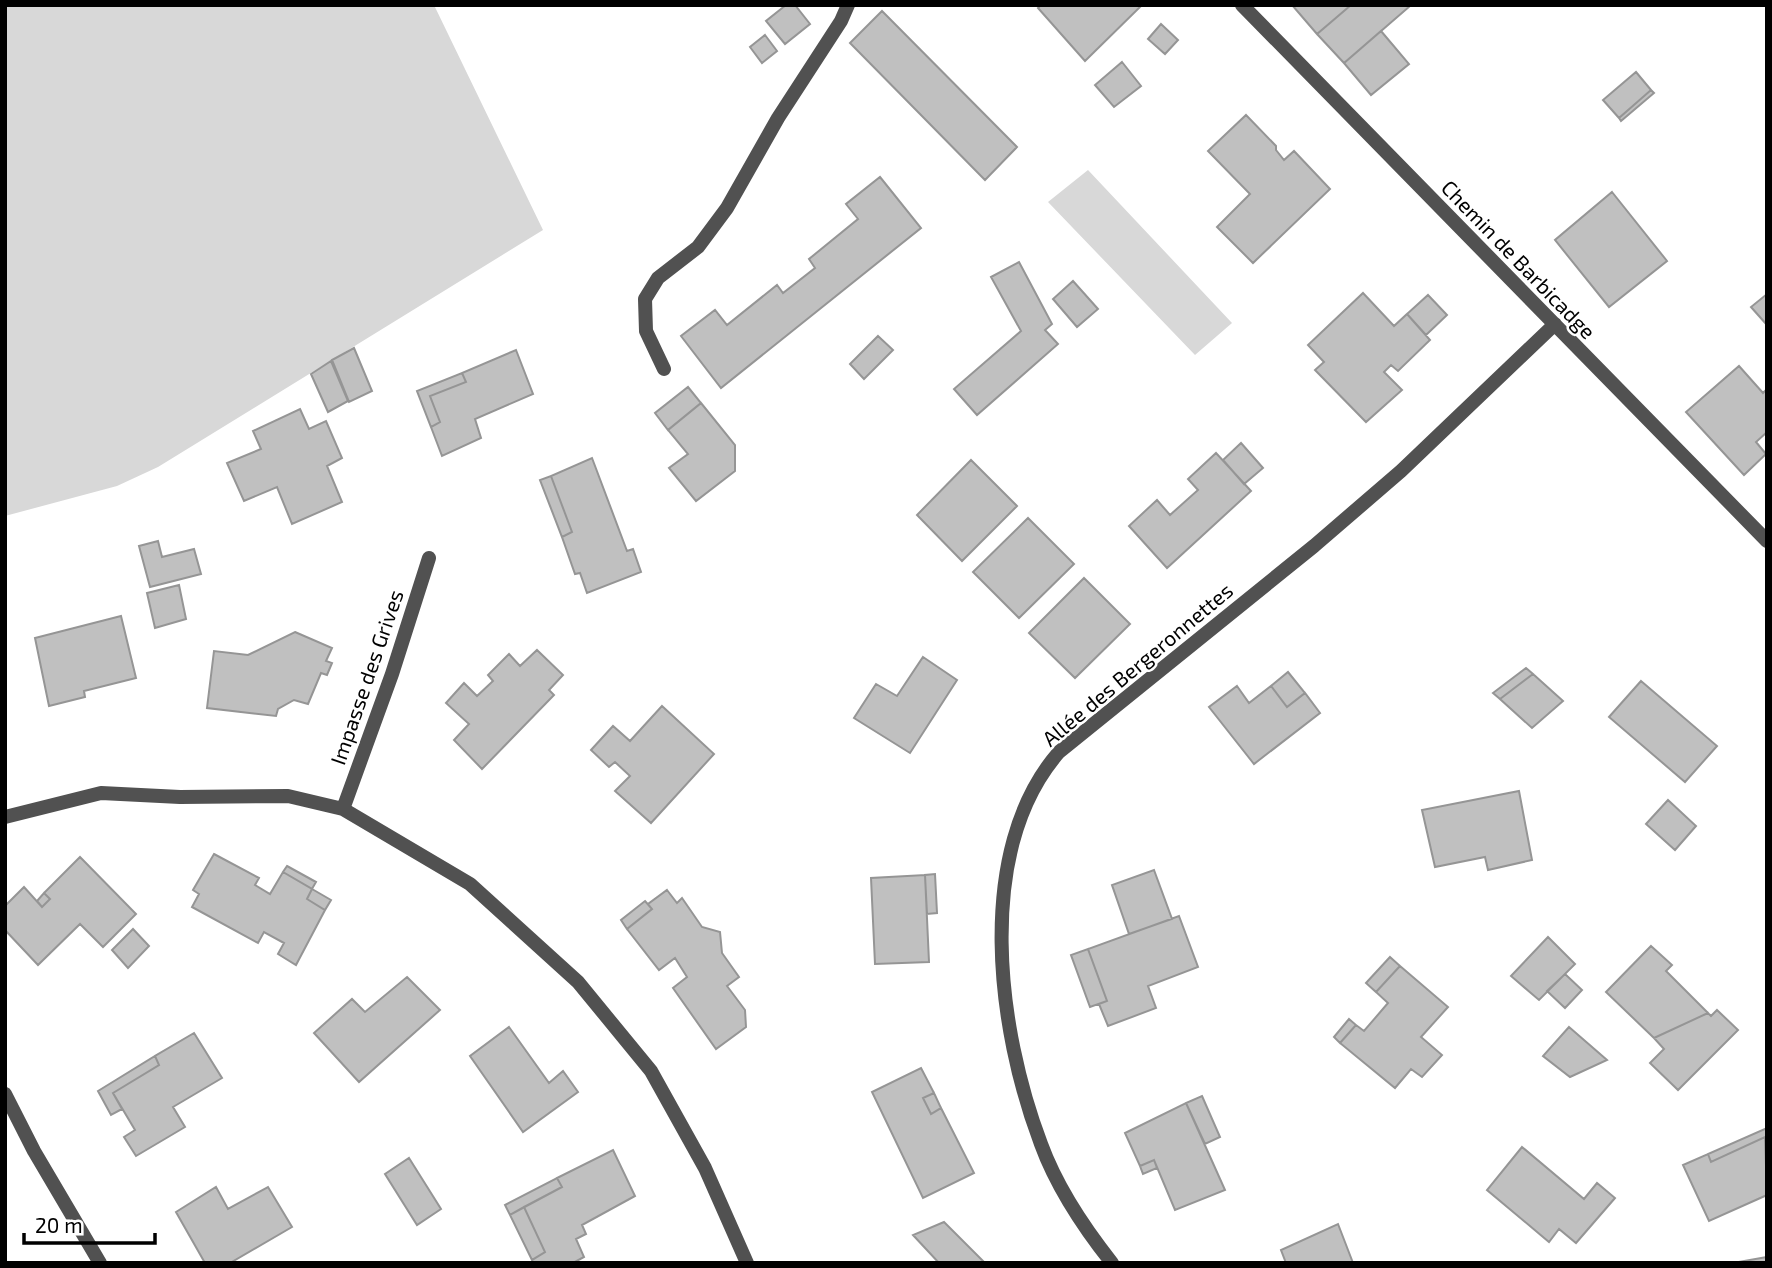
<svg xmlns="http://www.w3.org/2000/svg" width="1772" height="1268" viewBox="0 0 1772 1268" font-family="'Exo 2',sans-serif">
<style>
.green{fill:#d8d8d8}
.building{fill:#c0c0c0;stroke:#959595;stroke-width:2}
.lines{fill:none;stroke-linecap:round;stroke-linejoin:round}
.street{stroke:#515151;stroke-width:14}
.labels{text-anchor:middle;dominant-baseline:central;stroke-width:5;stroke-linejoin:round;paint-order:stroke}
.street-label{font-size:21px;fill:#000;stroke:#fff}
</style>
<rect width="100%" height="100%" fill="#fff"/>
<path class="green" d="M 5,5 L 434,5 L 543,230 L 158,467 L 117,486 L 5,516 Z
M 1088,170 L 1232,323 L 1195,355 L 1048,202 Z"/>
<path class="building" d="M 786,5 L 795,5 L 810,24 L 785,44 L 766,21 Z
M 1041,5 L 1142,5 L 1085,61 L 1038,8 Z
M 1292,5 L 1351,5 L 1317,34 Z
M 1351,5 L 1409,5 L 1410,6 L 1344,63 L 1317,34 Z
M 882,11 L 1017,147 L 985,180 L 850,43 Z
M 1161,24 L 1178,40 L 1165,54 L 1148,39 Z
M 1381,31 L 1409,64 L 1371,95 L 1344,63 Z
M 765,35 L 777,51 L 762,63 L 750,47 Z
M 1122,62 L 1141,86 L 1114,107 L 1095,85 Z
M 1636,72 L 1651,90 L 1619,118 L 1603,100 Z
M 1651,90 L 1654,93 L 1621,121 L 1619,118 Z
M 1246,115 L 1276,146 L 1276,150 L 1284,160 L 1294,151 L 1330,189 L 1253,263 L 1217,227 L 1250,194 L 1208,151 Z
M 880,177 L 921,228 L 721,388 L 681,336 L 715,310 L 727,325 L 777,285 L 783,293 L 815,268 L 809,259 L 858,219 L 846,204 Z
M 1612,192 L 1667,261 L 1609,307 L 1555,240 Z
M 1019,262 L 1052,324 L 1045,330 L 1058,344 L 977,415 L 954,389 L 1021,331 L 991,277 Z
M 1073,281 L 1098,309 L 1077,327 L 1053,299 Z
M 1363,293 L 1394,326 L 1407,314 L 1430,340 L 1398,371 L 1391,365 L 1384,372 L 1402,390 L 1366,422 L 1315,370 L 1324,362 L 1308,345 Z
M 1767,294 L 1767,325 L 1751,307 Z
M 1428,295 L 1447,315 L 1426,335 L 1407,314 Z
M 878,336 L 893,350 L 864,379 L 850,364 Z
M 354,348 L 372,391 L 349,402 L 332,360 Z
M 516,350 L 533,394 L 475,419 L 481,438 L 442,456 L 431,427 L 440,422 L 430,396 L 466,382 L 462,373 Z
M 331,361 L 348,401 L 328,412 L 311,374 Z
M 1739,366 L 1763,393 L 1767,389 L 1767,432 L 1756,442 L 1766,454 L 1744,475 L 1686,412 Z
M 462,373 L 466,382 L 430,396 L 440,422 L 431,427 L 417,391 Z
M 688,387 L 701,403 L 668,430 L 655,413 Z
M 701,403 L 735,445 L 735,471 L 696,501 L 669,468 L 688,454 L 668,430 Z
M 300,409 L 309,429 L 326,421 L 342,458 L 327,466 L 342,502 L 292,524 L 277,487 L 244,501 L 227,463 L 261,449 L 253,431 Z
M 1241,443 L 1263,468 L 1244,484 L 1223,460 Z
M 1216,453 L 1251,491 L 1167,568 L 1129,526 L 1157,500 L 1170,515 L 1198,490 L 1188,479 Z
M 592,458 L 627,551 L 633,549 L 641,572 L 587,593 L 580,573 L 575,574 L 562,537 L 572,532 L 551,476 Z
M 971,460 L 1017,506 L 962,561 L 917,515 Z
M 551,476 L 572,532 L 562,537 L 540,480 Z
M 1028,518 L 1074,564 L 1019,618 L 973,572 Z
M 158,541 L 162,557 L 194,549 L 201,574 L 150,587 L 139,546 Z
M 1084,578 L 1130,624 L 1075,678 L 1029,633 Z
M 179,585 L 186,619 L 155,628 L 147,593 Z
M 121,616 L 136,678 L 84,691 L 85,697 L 49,706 L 35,638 Z
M 295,632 L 332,648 L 326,661 L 332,663 L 327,675 L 321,673 L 308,704 L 294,700 L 278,709 L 276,716 L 207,708 L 214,651 L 248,655 Z
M 537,650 L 563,675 L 549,690 L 554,695 L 482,769 L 454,740 L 469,724 L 446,703 L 464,683 L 477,696 L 493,681 L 488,675 L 509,654 L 520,666 Z
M 923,657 L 957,680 L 910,753 L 854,718 L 876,684 L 897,696 Z
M 1526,668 L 1533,674 L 1500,699 L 1493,693 Z
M 1288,672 L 1305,693 L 1287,707 L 1271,686 Z
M 1533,674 L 1563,701 L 1532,728 L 1500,699 Z
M 1641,681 L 1717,746 L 1685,782 L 1609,717 Z
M 1237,686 L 1249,703 L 1271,686 L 1287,707 L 1305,693 L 1320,713 L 1254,764 L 1209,707 Z
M 662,706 L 714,754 L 651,823 L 615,791 L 630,776 L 615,762 L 609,767 L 591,750 L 613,726 L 630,741 Z
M 1519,791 L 1532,860 L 1488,870 L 1485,857 L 1435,867 L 1422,810 Z
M 1668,800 L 1696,826 L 1675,850 L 1646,824 Z
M 214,854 L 259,878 L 255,885 L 270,894 L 283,872 L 312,889 L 307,899 L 325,910 L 296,965 L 278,954 L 284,943 L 264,932 L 258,943 L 192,907 L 199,894 L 193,890 Z
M 80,857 L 136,914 L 103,947 L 80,924 L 38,965 L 5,930 L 5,906 L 24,887 L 42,907 L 50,899 L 44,893 Z
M 287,866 L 316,882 L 312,889 L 283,872 Z
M 1154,870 L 1172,919 L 1129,934 L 1112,885 Z
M 935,874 L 937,913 L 927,914 L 925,875 Z
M 925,875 L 929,962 L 875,964 L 871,878 Z
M 312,889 L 331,900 L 325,910 L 307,899 Z
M 667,890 L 677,903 L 682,898 L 702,927 L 720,932 L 722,953 L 739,977 L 727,986 L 745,1010 L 746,1027 L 716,1049 L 673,988 L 687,977 L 675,958 L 659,970 L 627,929 L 652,909 L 648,904 Z
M 44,893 L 50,899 L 42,907 L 37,901 Z
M 645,901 L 652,909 L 627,929 L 621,920 Z
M 1179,916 L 1198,967 L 1148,986 L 1156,1008 L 1108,1026 L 1099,1004 L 1107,1001 L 1088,949 Z
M 133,929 L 149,946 L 128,968 L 112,950 Z
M 1548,937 L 1575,964 L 1539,1000 L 1511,976 Z
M 1651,946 L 1672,965 L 1666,971 L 1708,1013 L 1654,1038 L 1606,992 Z
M 1088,949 L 1107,1001 L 1090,1007 L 1071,955 Z
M 1390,957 L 1400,966 L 1376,992 L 1366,983 Z
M 1400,966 L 1448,1007 L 1421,1037 L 1442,1055 L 1422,1077 L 1411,1069 L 1395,1088 L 1340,1043 L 1356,1025 L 1364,1031 L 1388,1003 L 1376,992 Z
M 1565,974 L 1582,990 L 1565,1008 L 1547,991 Z
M 407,977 L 440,1010 L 359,1082 L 314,1033 L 352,999 L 365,1012 Z
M 1717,1010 L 1738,1030 L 1678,1090 L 1650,1063 L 1664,1049 L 1654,1038 L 1708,1013 L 1711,1016 Z
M 1349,1019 L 1356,1025 L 1340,1043 L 1334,1037 Z
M 509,1027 L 549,1083 L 563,1071 L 578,1092 L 523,1132 L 470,1056 Z
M 1569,1027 L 1607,1060 L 1570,1077 L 1543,1056 Z
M 194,1033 L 222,1078 L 173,1107 L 185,1127 L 136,1156 L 124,1137 L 135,1130 L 113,1093 L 159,1065 L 155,1056 Z
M 155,1056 L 159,1065 L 113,1093 L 122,1109 L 111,1115 L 98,1091 Z
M 921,1068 L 934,1093 L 923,1098 L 931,1114 L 941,1108 L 974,1173 L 923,1198 L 872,1092 Z
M 934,1093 L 941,1108 L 931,1114 L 923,1098 Z
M 1202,1096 L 1220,1137 L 1205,1144 L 1186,1103 Z
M 1186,1103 L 1225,1190 L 1175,1210 L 1154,1160 L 1140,1166 L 1125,1133 Z
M 1767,1128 L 1767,1140 L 1765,1137 L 1711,1162 L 1708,1154 Z
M 1765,1137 L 1767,1195 L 1709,1221 L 1683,1165 L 1708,1154 L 1711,1162 Z
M 1522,1147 L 1584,1199 L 1597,1183 L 1615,1198 L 1576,1243 L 1559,1229 L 1549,1242 L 1487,1190 Z
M 613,1150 L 635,1196 L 582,1225 L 586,1234 L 576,1239 L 584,1257 L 573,1263 L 533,1263 L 532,1260 L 545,1252 L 524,1207 L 562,1187 L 557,1178 Z
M 409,1158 L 441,1209 L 417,1225 L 385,1174 Z
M 1154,1160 L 1157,1168 L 1143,1174 L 1140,1166 Z
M 557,1178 L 562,1187 L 510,1215 L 505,1205 Z
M 216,1187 L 228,1209 L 268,1187 L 292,1227 L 230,1263 L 205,1263 L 176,1212 Z
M 524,1207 L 545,1252 L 532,1260 L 510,1215 Z
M 944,1222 L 985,1263 L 939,1263 L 913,1235 Z
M 1338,1224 L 1353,1263 L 1286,1263 L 1281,1250 Z
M 1767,1257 L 1767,1263 L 1738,1263 L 1738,1262 Z"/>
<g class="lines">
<path class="street" d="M 1242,5 L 1767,541
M 664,369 L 646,331 L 645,299 L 658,278 L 698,247 L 727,208 L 778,118 L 841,21 L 848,5
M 343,809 L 392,674 L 429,558
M 5,817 L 101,793 L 180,797 L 288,796 L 343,809 L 470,884 L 578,982 L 651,1071 L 705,1168 L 747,1263
M 5,1094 L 34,1151 L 100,1263
M 1112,1263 C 1085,1229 1056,1185 1041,1144 C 998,1031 973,851 1059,752 L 1314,546 L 1401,471 L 1555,324"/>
</g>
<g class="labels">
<g class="street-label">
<text transform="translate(1519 259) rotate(46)">Chemin de Barbicadge</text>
<text transform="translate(1137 664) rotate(-40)">Allée des Bergeronnettes</text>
<text transform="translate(366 677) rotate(-71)">Impasse des Grives</text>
</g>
</g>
<rect width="1772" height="1268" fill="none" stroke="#000000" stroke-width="14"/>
<path d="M24 1233v10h131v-10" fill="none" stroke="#000000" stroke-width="3.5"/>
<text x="35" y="1233" font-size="21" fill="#000000" stroke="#ffffff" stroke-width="5" paint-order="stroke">20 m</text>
</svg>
